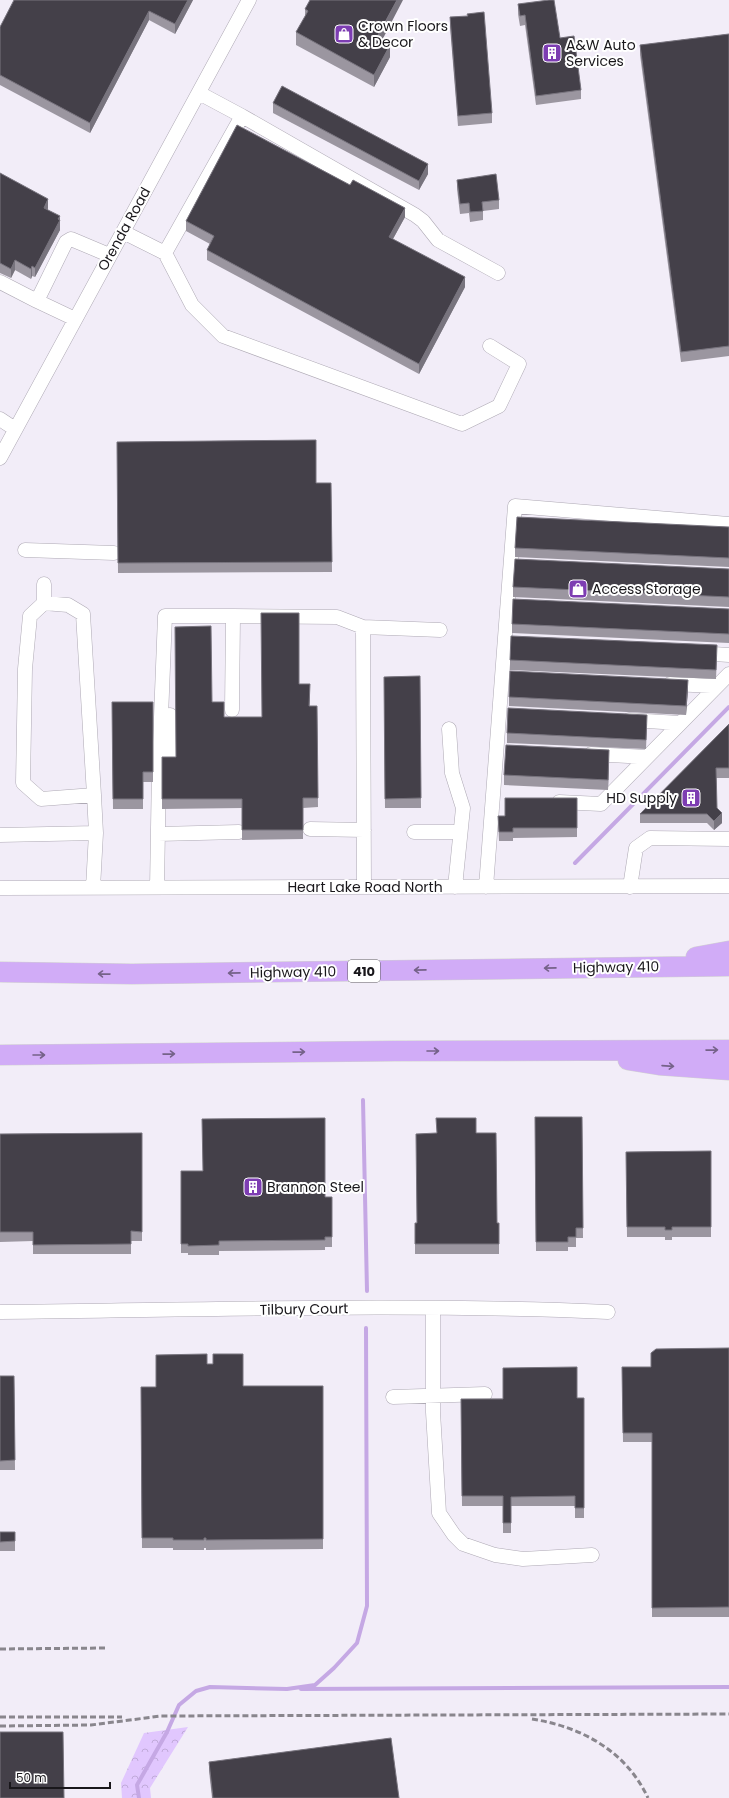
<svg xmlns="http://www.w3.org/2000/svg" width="729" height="1798" viewBox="0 0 729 1798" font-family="Poppins,sans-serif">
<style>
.park{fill:url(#park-crowns)}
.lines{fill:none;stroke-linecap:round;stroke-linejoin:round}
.stream{stroke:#c5a8e4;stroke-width:4}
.minor-casing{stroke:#aea9b4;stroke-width:15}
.highway-casing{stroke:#d1d1d1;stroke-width:21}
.minor{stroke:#fff;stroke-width:14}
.highway{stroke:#d1acf7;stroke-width:20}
.rail{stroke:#89868d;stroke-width:3;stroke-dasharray:6 3;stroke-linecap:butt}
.wall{fill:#9b96a0}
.shaded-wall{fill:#78747e}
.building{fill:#444049;stroke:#78747e}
.oneway{stroke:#756289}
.labels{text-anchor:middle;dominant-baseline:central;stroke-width:4;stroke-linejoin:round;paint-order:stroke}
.shield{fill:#fff;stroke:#5e5d5f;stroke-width:1}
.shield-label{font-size:13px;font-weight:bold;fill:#19171b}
.poi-label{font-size:14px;fill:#19171b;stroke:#fff;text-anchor:start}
.street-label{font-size:14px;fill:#19171b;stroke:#fff}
</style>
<defs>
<pattern id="park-crowns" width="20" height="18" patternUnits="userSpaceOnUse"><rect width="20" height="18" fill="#e1c7fe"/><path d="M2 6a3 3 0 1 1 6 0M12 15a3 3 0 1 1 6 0" fill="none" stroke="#c0aad9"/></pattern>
</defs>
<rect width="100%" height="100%" fill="#f2edf8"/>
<path class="park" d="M 188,1727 L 150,1788 L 151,1798 L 122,1798 L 121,1783 L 144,1733 Z"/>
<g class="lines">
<path class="stream" d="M 575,863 L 729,707
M 363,1100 L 367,1291
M 301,1689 L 729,1687
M 139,1798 L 137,1785 L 167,1732 L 179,1705 L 196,1691 L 210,1687 L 287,1689 L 315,1685 L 334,1668 L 357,1643 L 367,1606 L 366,1328"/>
<defs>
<path id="minor" d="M 242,116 L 415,215 L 423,221 L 438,240 L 498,273
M 123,232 L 165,253 L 242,116 L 199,93
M 165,253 L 192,305 L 223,336 L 462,424 L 499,406 L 519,364 L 490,346
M 0,282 L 37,301
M 75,319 L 37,301 L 66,242 L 71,239 L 109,255
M 0,419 L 15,429
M 0,458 L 249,0
M 25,550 L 114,553
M 44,584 L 44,603 L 30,616 L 25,669 L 23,783 L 41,799 L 94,795 L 83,614 L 68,605 L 44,603
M 699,653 L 729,655
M 670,684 L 717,686
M 232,710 L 233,616 L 337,617 L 363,627
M 170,715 L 171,761
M 629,720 L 680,723
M 449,729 L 452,773 L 463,808 L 455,887
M 591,754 L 647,757
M 559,802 L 601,804 L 729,674
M 310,829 L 364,830
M 414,832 L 460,832
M 158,834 L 239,832
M 0,835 L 96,833
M 364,887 L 363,627 L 440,630
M 486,887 L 515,506 L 729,524
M 630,887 L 636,848 L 650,838 L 729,839
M 0,888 L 729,886
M 93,888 L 96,833 L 94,795
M 157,888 L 159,768 L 165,616 L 233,616
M 433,1308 L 433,1412 L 439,1513 L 454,1535 L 463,1544 L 495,1555 L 523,1559 L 592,1555
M 0,1312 C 203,1310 406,1303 608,1312
M 393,1397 L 485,1394"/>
<path id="highway" d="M 696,957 L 729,951
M 0,972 L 132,974 L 729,966
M 0,1055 L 394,1051 L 729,1050
M 628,1060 L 659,1065 L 729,1070"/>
</defs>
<use href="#minor" class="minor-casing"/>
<use href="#highway" class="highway-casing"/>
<use href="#minor" class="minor"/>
<use href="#highway" class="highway"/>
<path class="rail" d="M 0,1649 L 107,1648
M 0,1717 L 122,1717
M 532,1719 C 582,1727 626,1751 648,1798
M 0,1726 L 91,1725 L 161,1716 L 729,1714"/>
</g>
<path class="wall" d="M 193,0 L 175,34 L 149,20 L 90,133 L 0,85 L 0,27 Z
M 518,4 L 560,38 L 581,90 L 581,99 L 536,105 L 525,25 L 520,26 L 518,14 Z
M 305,9 L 382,40 L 390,57 L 374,87 L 296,45 L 296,32 L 305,17 Z
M 450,17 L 492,113 L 492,123 L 458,126 L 450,27 Z
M 729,34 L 729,356 L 681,362 L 640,55 L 640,45 Z
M 273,103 L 428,174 L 419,190 L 273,113 Z
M 0,173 L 48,208 L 48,210 L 60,220 L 60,230 L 35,277 L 32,276 L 31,279 L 15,270 L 11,278 L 0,273 Z
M 457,180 L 499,200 L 499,209 L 483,211 L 483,220 L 470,222 L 469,213 L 460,214 L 457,189 Z
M 405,217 L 393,239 L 465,287 L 419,374 L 207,260 L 207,250 L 210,244 L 186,231 L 186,221 Z
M 117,442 L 316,483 L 331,483 L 332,572 L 118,573 Z
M 729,527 L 729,567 L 515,557 L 515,548 Z
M 729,569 L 729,607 L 513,597 L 513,587 Z
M 729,609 L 729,643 L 512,633 L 512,624 Z
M 717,655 L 716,679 L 510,670 L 510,660 Z
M 420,676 L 421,808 L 385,808 L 384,677 Z
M 299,684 L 310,694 L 309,706 L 317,706 L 318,807 L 303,808 L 303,839 L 242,840 L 242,808 L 162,809 L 162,757 L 176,757 L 212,702 L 224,717 L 262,717 Z
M 688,690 L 686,715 L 509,706 L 509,697 Z
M 112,702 L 153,702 L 153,782 L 143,782 L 143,809 L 113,809 Z
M 647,724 L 646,749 L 507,743 L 507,733 Z
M 729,724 L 729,778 L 716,778 L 717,808 L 722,823 L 714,830 L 707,823 L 640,823 L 640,814 Z
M 609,759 L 608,790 L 504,785 L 504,775 Z
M 577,798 L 577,837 L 513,838 L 513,841 L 499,841 L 498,816 L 505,816 Z
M 535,1117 L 582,1117 L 583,1238 L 576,1238 L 576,1247 L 568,1247 L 568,1251 L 536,1251 Z
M 142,1133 L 142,1241 L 131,1241 L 131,1254 L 33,1254 L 33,1241 L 0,1242 L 0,1134 Z
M 476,1133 L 497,1223 L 499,1223 L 499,1254 L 415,1254 L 415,1223 L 417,1223 Z
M 711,1151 L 711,1237 L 672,1237 L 672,1240 L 665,1240 L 665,1237 L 627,1237 L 626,1152 Z
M 181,1171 L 325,1197 L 332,1197 L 332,1247 L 325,1247 L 325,1250 L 219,1251 L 219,1255 L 188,1255 L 188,1253 L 181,1253 Z
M 729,1348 L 729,1617 L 652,1617 L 652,1442 L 623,1442 L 622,1367 L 651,1367 Z
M 207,1364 L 243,1386 L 323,1386 L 323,1549 L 206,1550 L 206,1548 L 204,1548 L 204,1550 L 173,1550 L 173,1548 L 142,1548 L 141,1387 L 156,1387 Z
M 0,1376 L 14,1376 L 15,1470 L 0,1470 Z
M 584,1398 L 584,1518 L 575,1518 L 575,1506 L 511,1506 L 511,1533 L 503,1533 L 503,1506 L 462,1506 L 461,1399 Z
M 0,1532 L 15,1532 L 15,1551 L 0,1551 Z
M 209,1762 L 399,1798 L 212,1798 L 209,1771 Z"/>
<path class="shaded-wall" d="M 188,0 L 193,0 L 175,34 L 175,24 Z
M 397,0 L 403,0 L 377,50 L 377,37 Z
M 149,11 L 149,20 L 90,133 L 90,123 Z
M 390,45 L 390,57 L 374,87 L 374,75 Z
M 428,164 L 428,174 L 419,190 L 419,181 Z
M 48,199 L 48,208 L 44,217 L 44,208 Z
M 405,208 L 405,217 L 389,246 L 389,237 Z
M 60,216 L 60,230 L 35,277 L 35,268 Z
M 15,260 L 15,270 L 11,278 L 11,269 Z
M 32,266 L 32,276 L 31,279 L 31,269 Z
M 465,277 L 465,287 L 419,374 L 419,364 Z
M 688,680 L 688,690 L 686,715 L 686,706 Z
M 310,684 L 310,694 L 309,716 L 309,706 Z
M 609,750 L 609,759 L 608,790 L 608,780 Z
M 722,813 L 722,823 L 714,830 L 714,821 Z"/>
<path class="building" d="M 14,0 L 188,0 L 175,24 L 149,11 L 90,123 L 0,75 L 0,27 Z
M 310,0 L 397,0 L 377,37 L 390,45 L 374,75 L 296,32 L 308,11 L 305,9 Z
M 549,0 L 554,0 L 560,38 L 574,36 L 581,90 L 536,96 L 525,15 L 520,16 L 518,4 Z
M 484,12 L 492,113 L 458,116 L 450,17 L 468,16 L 467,14 Z
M 729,34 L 729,346 L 681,352 L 640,45 Z
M 282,86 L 428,164 L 419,181 L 273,103 Z
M 237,125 L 350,185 L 353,180 L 405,208 L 389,237 L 465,277 L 419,364 L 207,250 L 214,236 L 186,221 Z
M 0,173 L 48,199 L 44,208 L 60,216 L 58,219 L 60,220 L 35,268 L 32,266 L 31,269 L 15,260 L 11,269 L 0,263 Z
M 496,174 L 499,200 L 482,202 L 483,211 L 470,212 L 469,203 L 460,204 L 457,180 Z
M 316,440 L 316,483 L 331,483 L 332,562 L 118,563 L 117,442 Z
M 517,517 L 729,527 L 729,558 L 515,548 Z
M 515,559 L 729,569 L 729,597 L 513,587 Z
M 513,599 L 729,609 L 729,634 L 512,624 Z
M 261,613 L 299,613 L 299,684 L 310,684 L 309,706 L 317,706 L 318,798 L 303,798 L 303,830 L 242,830 L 242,799 L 162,799 L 162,757 L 176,757 L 175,627 L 211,626 L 212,702 L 224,702 L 224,717 L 262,717 Z
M 511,636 L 717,645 L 716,670 L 510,660 Z
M 510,671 L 688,680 L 686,706 L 509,697 Z
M 420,676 L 421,798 L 385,799 L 384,677 Z
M 112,702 L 153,702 L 153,772 L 143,772 L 143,799 L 113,799 Z
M 508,708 L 647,715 L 646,740 L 507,733 Z
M 729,724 L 729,768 L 716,768 L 717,808 L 722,813 L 714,821 L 707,814 L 640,814 Z
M 506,745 L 609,750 L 608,780 L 504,775 Z
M 505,798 L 577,798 L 577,828 L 513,828 L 513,832 L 499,832 L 498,816 L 505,816 Z
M 535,1117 L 582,1117 L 583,1228 L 576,1228 L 576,1237 L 568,1237 L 568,1242 L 536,1242 Z
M 325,1118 L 325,1197 L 332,1197 L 332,1237 L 325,1237 L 325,1240 L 219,1241 L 219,1245 L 188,1246 L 188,1244 L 181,1244 L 181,1171 L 203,1171 L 202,1119 Z
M 436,1118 L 476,1118 L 476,1133 L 496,1133 L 497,1223 L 499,1223 L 499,1244 L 415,1244 L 415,1223 L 417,1223 L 416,1134 L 437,1133 Z
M 142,1133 L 142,1232 L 131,1231 L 131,1244 L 33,1245 L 33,1232 L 0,1232 L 0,1134 Z
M 711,1151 L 711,1227 L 672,1227 L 672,1230 L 665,1230 L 665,1227 L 627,1227 L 626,1152 Z
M 729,1348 L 729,1607 L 652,1608 L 652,1433 L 623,1433 L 622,1367 L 651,1367 L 651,1353 L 656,1349 Z
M 207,1354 L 207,1364 L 213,1364 L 213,1354 L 243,1354 L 243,1386 L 323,1386 L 323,1539 L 206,1540 L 206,1538 L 204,1538 L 204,1540 L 173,1540 L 173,1538 L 142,1538 L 141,1387 L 156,1387 L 156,1355 Z
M 577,1367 L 577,1398 L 584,1398 L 584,1508 L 575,1508 L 575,1496 L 511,1497 L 511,1523 L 503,1523 L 503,1496 L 462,1496 L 461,1399 L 503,1399 L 503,1368 Z
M 0,1376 L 14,1376 L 15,1460 L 0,1461 Z
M 0,1532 L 15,1532 L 15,1541 L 0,1542 Z
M 0,1732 L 63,1732 L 64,1798 L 0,1798 Z
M 391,1738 L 399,1798 L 213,1798 L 209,1762 Z"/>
<defs><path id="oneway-shaft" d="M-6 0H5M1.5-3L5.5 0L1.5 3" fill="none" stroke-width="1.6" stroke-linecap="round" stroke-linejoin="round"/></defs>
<g class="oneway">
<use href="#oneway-shaft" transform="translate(550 968) rotate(179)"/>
<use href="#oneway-shaft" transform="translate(420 970) rotate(179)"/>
<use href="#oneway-shaft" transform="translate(234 973) rotate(179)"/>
<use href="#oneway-shaft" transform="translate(104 974) rotate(-179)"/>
<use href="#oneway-shaft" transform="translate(712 1050) rotate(-1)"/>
<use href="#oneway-shaft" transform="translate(433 1051)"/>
<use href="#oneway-shaft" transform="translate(299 1052) rotate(-1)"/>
<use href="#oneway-shaft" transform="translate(169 1054) rotate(-1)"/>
<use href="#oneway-shaft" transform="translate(39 1055)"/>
<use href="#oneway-shaft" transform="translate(668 1066) rotate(4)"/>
</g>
<defs>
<symbol id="shop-square" viewBox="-11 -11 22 22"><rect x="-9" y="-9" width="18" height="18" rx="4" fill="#7d3db2" stroke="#fff"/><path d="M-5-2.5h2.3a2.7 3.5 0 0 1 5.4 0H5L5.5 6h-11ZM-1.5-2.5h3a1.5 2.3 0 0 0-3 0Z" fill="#fff"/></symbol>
<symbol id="building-square" viewBox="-11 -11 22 22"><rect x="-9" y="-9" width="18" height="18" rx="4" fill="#7d3db2" stroke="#fff"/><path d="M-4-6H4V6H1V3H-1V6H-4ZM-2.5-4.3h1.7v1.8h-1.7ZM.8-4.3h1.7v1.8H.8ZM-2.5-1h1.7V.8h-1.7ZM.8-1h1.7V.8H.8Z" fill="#fff"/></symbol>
</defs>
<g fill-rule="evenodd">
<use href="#shop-square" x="333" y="23" width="22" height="22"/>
<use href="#building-square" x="541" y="42" width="22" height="22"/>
<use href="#shop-square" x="567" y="578" width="22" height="22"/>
<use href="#building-square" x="680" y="787" width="22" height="22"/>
<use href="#building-square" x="242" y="1176" width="22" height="22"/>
</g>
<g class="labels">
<rect class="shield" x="348" y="960" width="32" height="22" rx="3"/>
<g class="shield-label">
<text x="364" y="971">410</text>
</g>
<g class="poi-label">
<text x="358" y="26">Crown Floors<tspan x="358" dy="16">&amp; Decor</tspan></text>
<text x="566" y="45">A&amp;W Auto<tspan x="566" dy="16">Services</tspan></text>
<text x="592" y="589">Access Storage</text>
<text x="677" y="798" text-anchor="end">HD Supply</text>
<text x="267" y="1187">Brannon Steel</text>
</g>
<g class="street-label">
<text transform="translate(124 229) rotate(-61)">Orenda Road</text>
<text x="365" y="887">Heart Lake Road North</text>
<text transform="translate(616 967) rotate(-1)">Highway 410</text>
<text transform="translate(293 972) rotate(-1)">Highway 410</text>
<text transform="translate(304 1309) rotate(-1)">Tilbury Court</text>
</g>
</g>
<path d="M10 1782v6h100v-6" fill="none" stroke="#19171b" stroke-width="2"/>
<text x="16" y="1782" font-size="12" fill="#19171b" stroke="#ffffff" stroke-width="3" paint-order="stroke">50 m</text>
</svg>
